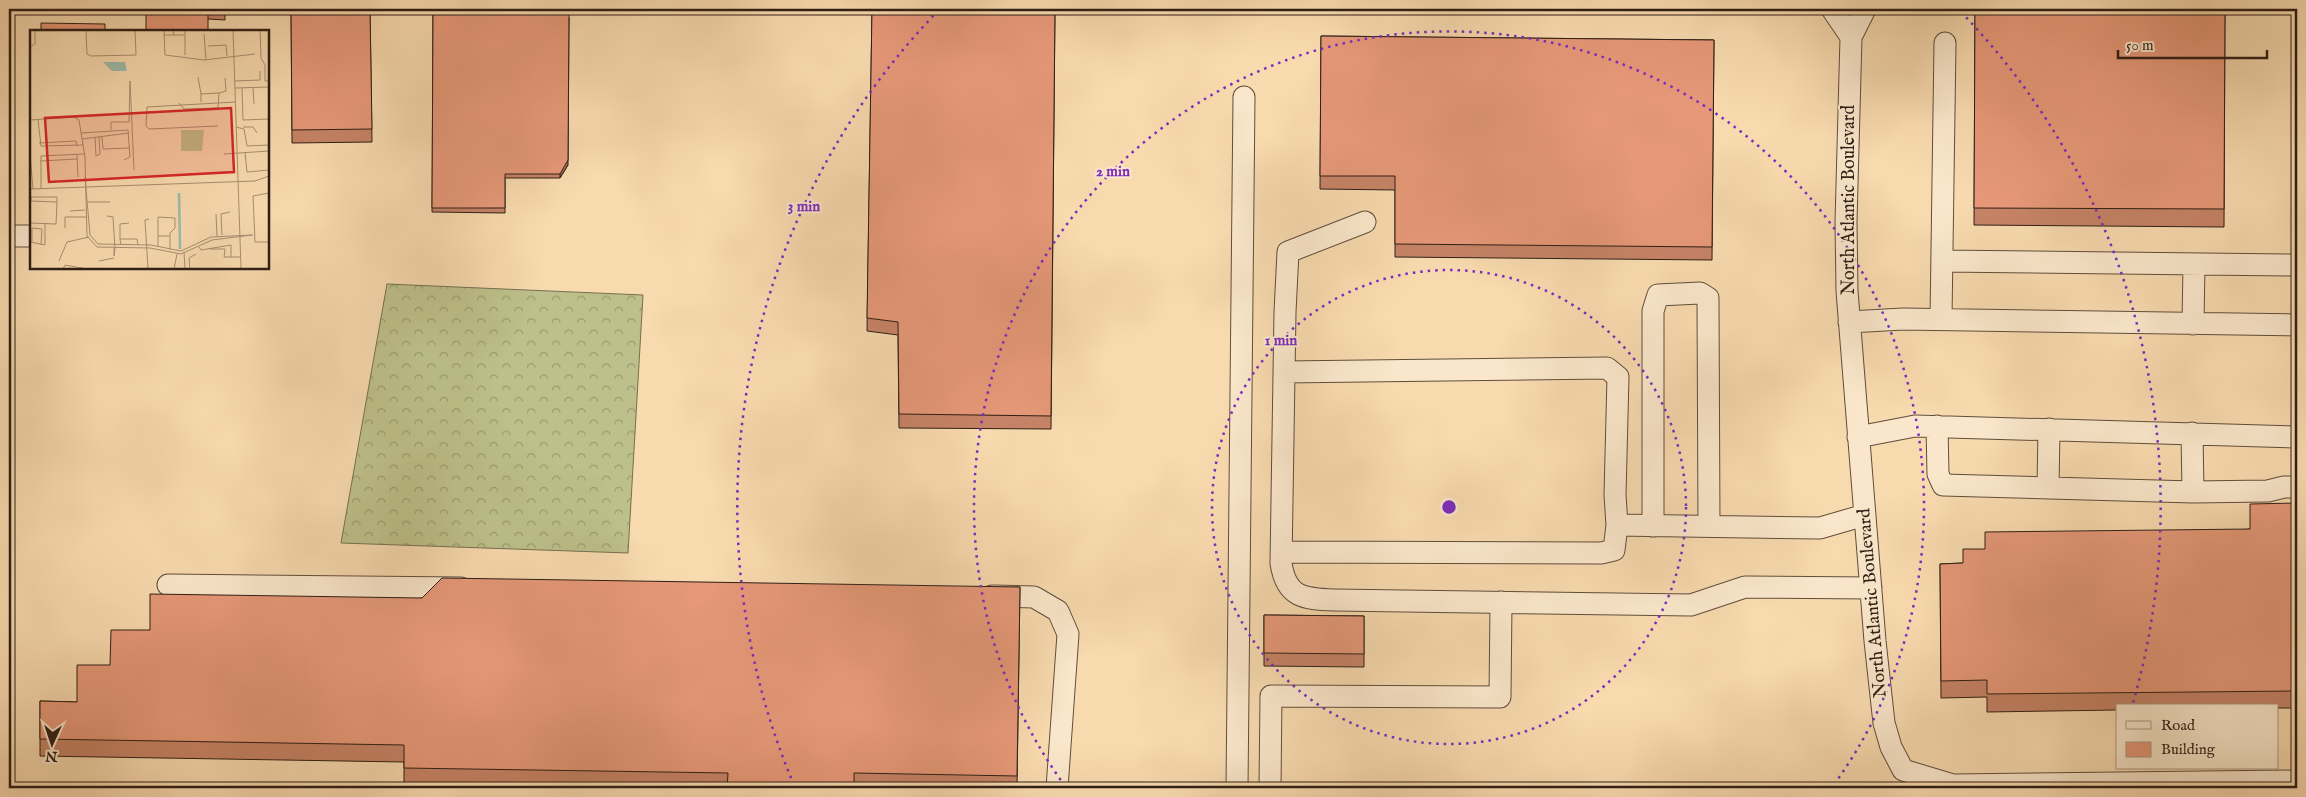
<svg xmlns="http://www.w3.org/2000/svg" width="2306" height="797" viewBox="0 0 2306 797" font-family="'IM FELL English',serif">
<style>
.forest{fill:url(#forest-crowns);stroke:#766f50}
.lines{fill:none;stroke-linecap:round;stroke-linejoin:round}
.minor-casing{stroke:#604d3c;stroke-width:23}
.minor{stroke:#fae7cb;stroke-width:21}
.wall{fill:#c68367;stroke:#2e1e15}
.shaded-wall{fill:#a16a54;stroke:#2e1e15}
.building{fill:#e69878;stroke:#2e1e15}
.ring{fill:none;stroke:#7b2cbf;stroke-width:2.5;stroke-dasharray:2.5 5}
.labels{text-anchor:middle;dominant-baseline:central;stroke-width:4;stroke-linejoin:round;paint-order:stroke}
.street-label{font-size:18px;fill:#2e1e15;stroke:#fae7cb}
.inset-river{fill:none;stroke:#9dbbac;stroke-width:2.5}
.inset-road{fill:none;stroke:#a78f71;stroke-width:1}
.view{fill:#d62828;fill-opacity:0.15;stroke:#d62828;stroke-width:2.5}
.inset-edge{fill:none;stroke:#2e1e15;stroke-width:2.5}
.centre{fill:#7b2cbf;stroke:#fae7cb;stroke-width:2.5}
.ring-label{font-size:15px;text-anchor:middle;font-weight:bold;fill:#7b2cbf;stroke:#fae7cb;stroke-width:4;stroke-linejoin:round;paint-order:stroke}
</style>
<defs>
<pattern id="forest-crowns" width="20" height="18" patternUnits="userSpaceOnUse" patternTransform="scale(1.25)"><rect width="20" height="18" fill="#bdc08b"/><path d="M2 6a3 3 0 1 1 6 0M12 15a3 3 0 1 1 6 0" fill="none" stroke="#9a9b70"/></pattern>
</defs>
<rect width="100%" height="100%" fill="#f8daaf"/>
<filter id="stains"><feTurbulence type="fractalNoise" baseFrequency=".004" numOctaves="4"/><feColorMatrix values="0 0 0 0 .2 0 0 0 0 .09 0 0 0 0 .02 0 0 0 .5 -.17"/></filter>
<radialGradient id="worn" r=".72"><stop offset=".6" stop-color="#630" stop-opacity="0"/><stop offset="1" stop-color="#630" stop-opacity=".3"/></radialGradient>
<path class="forest" d="M 387,284 L 643,295 L 628,553 L 341,543 Z"/>
<g class="lines">
<defs>
<path id="minor" d="M 1832,9 L 1851,37
M 1865,9 L 1851,37 L 1846,222 L 1847,291 L 1875,641 L 1884,723 L 1891,747 L 1903,770 L 1953,785 L 2297,781
M 1365,222 L 1288,252 L 1285,312 L 1281,563 C 1286,597 1303,599 1334,600 L 1691,605 L 1745,587 L 1871,588
M 9,236 L 31,236
M 1942,261 L 2297,265
M 1941,319 L 1945,43
M 1849,322 L 1903,319 L 2297,325
M 2193,324 L 2194,264
M 1284,372 L 1607,368 L 1618,377 L 1615,495 L 1617,525
M 1937,426 L 1938,474 L 1943,485 L 2193,492 L 2268,491 L 2284,487 L 2297,487
M 2192,433 L 2193,492
M 1858,437 L 1915,426 L 2297,437
M 2048,488 L 2049,429
M 1653,526 L 1653,311 L 1658,295 L 1700,293 L 1708,298 L 1709,526
M 1281,552 L 1601,553 L 1614,550 L 1617,525 L 1820,528 L 1865,515
M 168,585 L 461,588
M 992,596 L 1034,597 L 1058,611 L 1068,634 L 1057,788
M 1237,788 L 1244,97
M 1270,788 L 1271,696 L 1500,697 L 1501,602"/>
</defs>
<use href="#minor" class="minor-casing"/>
<use href="#minor" class="minor"/>
</g>
<path class="wall" d="M 146,9 L 225,9 L 225,20 L 208,19 Z
M 291,9 L 370,9 L 372,142 L 292,143 Z
M 872,9 L 1055,9 L 1051,429 L 899,428 L 898,335 L 867,331 Z
M 1975,9 L 2225,9 L 2224,227 L 1974,225 Z
M 433,13 L 568,165 L 560,178 L 505,178 L 505,213 L 432,212 Z
M 1321,36 L 1714,40 L 1712,260 L 1395,257 L 1395,190 L 1320,189 Z
M 2297,503 L 2297,708 L 2277,708 L 2277,706 L 2117,706 L 2117,710 L 1987,712 L 1987,697 L 1941,698 L 1940,564 L 1963,563 L 2250,529 Z
M 1020,587 L 1017,788 L 586,788 L 404,785 L 404,762 L 40,756 L 40,701 L 77,702 L 110,665 L 150,630 L 422,598 Z
M 1264,615 L 1364,616 L 1364,667 L 1264,666 Z"/>
<path class="shaded-wall" d="M 569,18 L 568,165 L 560,178 L 560,174 Z"/>
<path class="building" d="M 146,9 L 208,9 L 208,31 L 146,31 Z
M 291,9 L 370,9 L 372,129 L 292,130 Z
M 872,9 L 1055,9 L 1051,416 L 899,414 L 898,322 L 867,318 Z
M 1975,9 L 2225,9 L 2224,209 L 1974,208 Z
M 433,13 L 569,14 L 568,160 L 560,174 L 505,174 L 505,208 L 432,208 Z
M 41,23 L 105,24 L 105,31 L 41,31 Z
M 1321,36 L 1714,40 L 1712,247 L 1395,244 L 1395,176 L 1320,176 Z
M 2297,503 L 2297,691 L 1987,694 L 1987,680 L 1941,681 L 1940,564 L 1963,563 L 1963,549 L 1985,549 L 1985,532 L 2250,529 L 2250,504 Z
M 442,578 L 1020,587 L 1017,776 L 854,773 L 854,788 L 727,788 L 728,773 L 404,768 L 404,745 L 40,739 L 40,701 L 77,702 L 77,665 L 110,665 L 111,630 L 150,630 L 150,594 L 422,598 Z
M 1264,615 L 1364,616 L 1364,654 L 1264,653 Z"/>
<g class="ring">
<circle cx="1449" cy="507" r="237"/>
<path d="M1065 786A475 475 0 1 1 1833 786"/>
<path d="M794 785A712 712 0 0 1 937 12M1961 12A712 712 0 0 1 2133 703"/>
</g>
<g class="labels">
<g class="street-label">
<text transform="translate(1849 200) rotate(-90)">North Atlantic Boulevard</text>
<text transform="translate(1873 603) rotate(-95)">North Atlantic Boulevard</text>
</g>
</g>
<g transform="translate(30 30)">
<rect width="239" height="239" fill="#f8daaf"/>
<path d="M 151,100 L 174,100 L 172,121 L 151,121 Z" fill="#bdc08b"/>
<path d="M 73,32 L 95,32 L 97,41 L 82,41 Z" fill="#9dbbac"/>
<path class="inset-river" d="M 149,163 L 150,219"/>
<path class="inset-road" d="M 56,0 L 57,24 L 61,26 L 106,25 L 105,0M 138,0 L 134,0 L 135,25 L 174,30 L 225,24M 203,0 L 211,239M 230,0 L 231,28 L 235,35 L 235,51 L 239,51M 174,4 L 176,30M 134,5 L 144,5 L 143,0M 144,5 L 155,5 L 155,0M 178,16 L 196,15 L 197,26M 0,17 L 5,14 L 5,0M 155,25 L 155,5M 168,47 L 171,64M 100,51 L 104,140M 205,51 L 230,50 L 230,41M 205,58 L 239,57M 212,58 L 213,90 L 239,89M 223,58 L 224,74M 171,72 L 171,64 L 189,63M 149,73 L 154,79 L 188,78 L 189,63 L 196,61 L 195,48M 0,90 L 44,87 L 49,90 L 55,127 L 57,206 L 67,217 L 120,218 L 151,224 L 182,210 L 222,205M 8,90 L 11,116 L 53,115M 188,96 L 119,99 L 116,96 L 117,77 L 205,72M 206,97 L 214,99 L 217,116 L 239,115M 213,97 L 223,97 L 227,103M 81,100 L 81,92 L 99,92 L 100,51M 51,103 L 98,100 L 100,127 L 94,130M 65,107 L 66,126 L 70,124 L 69,107M 72,107 L 73,119 L 99,118M 52,109 L 99,103M 9,113 L 46,111 L 47,116M 215,122 L 217,142 L 239,140M 0,124 L 3,159M 194,124 L 239,121M 47,125 L 48,147M 10,131 L 47,129M 55,147 L 60,205 L 68,214 L 121,215 L 151,221 L 181,207 L 223,205M 0,159 L 225,151 L 239,146M 11,159 L 11,126 L 54,124M 239,163 L 223,166 L 225,212 L 239,212M 0,171 L 1,171 L 27,172 L 27,167 L 1,167 L 1,171M 58,172 L 80,172M 40,181 L 55,180M 186,184 L 187,206M 77,186 L 83,187 L 85,219 L 84,226 L 84,218M 0,193 L 26,194 L 27,172M 35,198 L 35,187 L 57,187M 192,205 L 191,184 L 200,182M 128,206 L 128,187 L 145,188 L 145,198 L 140,203 L 140,220M 90,209 L 90,194 L 99,193M 0,212 L 15,215 L 15,193M 2,212 L 2,198 L 12,199 L 11,215M 91,215 L 90,209 L 107,209 L 108,215M 128,216 L 128,206 L 139,206M 169,217 L 171,220 L 201,215 L 201,227 L 210,227M 180,219 L 195,219 L 194,227 L 201,227M 154,222 L 155,239M 29,231 L 37,212 L 59,207M 69,231 L 84,228M 33,239 L 35,235 L 57,239M 118,239 L 115,190 L 119,189M 144,239 L 147,224M 160,239 L 159,228 L 166,224"/>
<path class="view" d="M 201,78 L 204,142 L 19,152 L 15,88 Z"/>
<rect width="239" height="239" class="inset-edge"/>
</g>
<circle cx="1449" cy="507" r="8" class="centre"/>
<g class="ring-label">
<text x="1113" y="176">2 min</text>
<text x="804" y="211">3 min</text>
<text x="1281" y="345">1 min</text>
</g>
<rect width="2306" height="797" fill="none" stroke="#f8daaf" stroke-width="30"/>
<rect x="10" y="10" width="2286" height="777" fill="none" stroke="#2e1e15" stroke-width="2.5"/>
<rect x="15" y="15" width="2276" height="767" fill="none" stroke="#2e1e15"/>
<rect x="2116" y="704" width="162" height="65" fill="#fae7cb" stroke="#a89782"/>
<rect x="2126" y="721" width="25" height="8" fill="#fae7cb" stroke="#a89782"/>
<text x="2161" y="730" font-size="15" fill="#2e1e15">Road</text>
<rect x="2126" y="742" width="25" height="15" fill="#e69878" stroke="#a89782"/>
<text x="2161" y="754" font-size="15" fill="#2e1e15">Building</text>
<g transform="translate(52 744) rotate(183)" stroke="#fae7cb" stroke-width="4" paint-order="stroke">
<path d="M0-4L9 19L0 12L-9 19Z" fill="#2e1e15"/>
<text y="-8" font-size="14" font-weight="bold" text-anchor="middle" fill="#2e1e15">N</text>
</g>
<path d="M2118 50v8h149v-8" fill="none" stroke="#2e1e15" stroke-width="2.5"/>
<text x="2126" y="50" font-size="15" fill="#2e1e15" stroke="#fae7cb" stroke-width="4" paint-order="stroke">50 m</text>
<rect width="100%" height="100%" filter="url(#stains)"/>
<rect width="100%" height="100%" fill="url(#worn)"/>
</svg>
